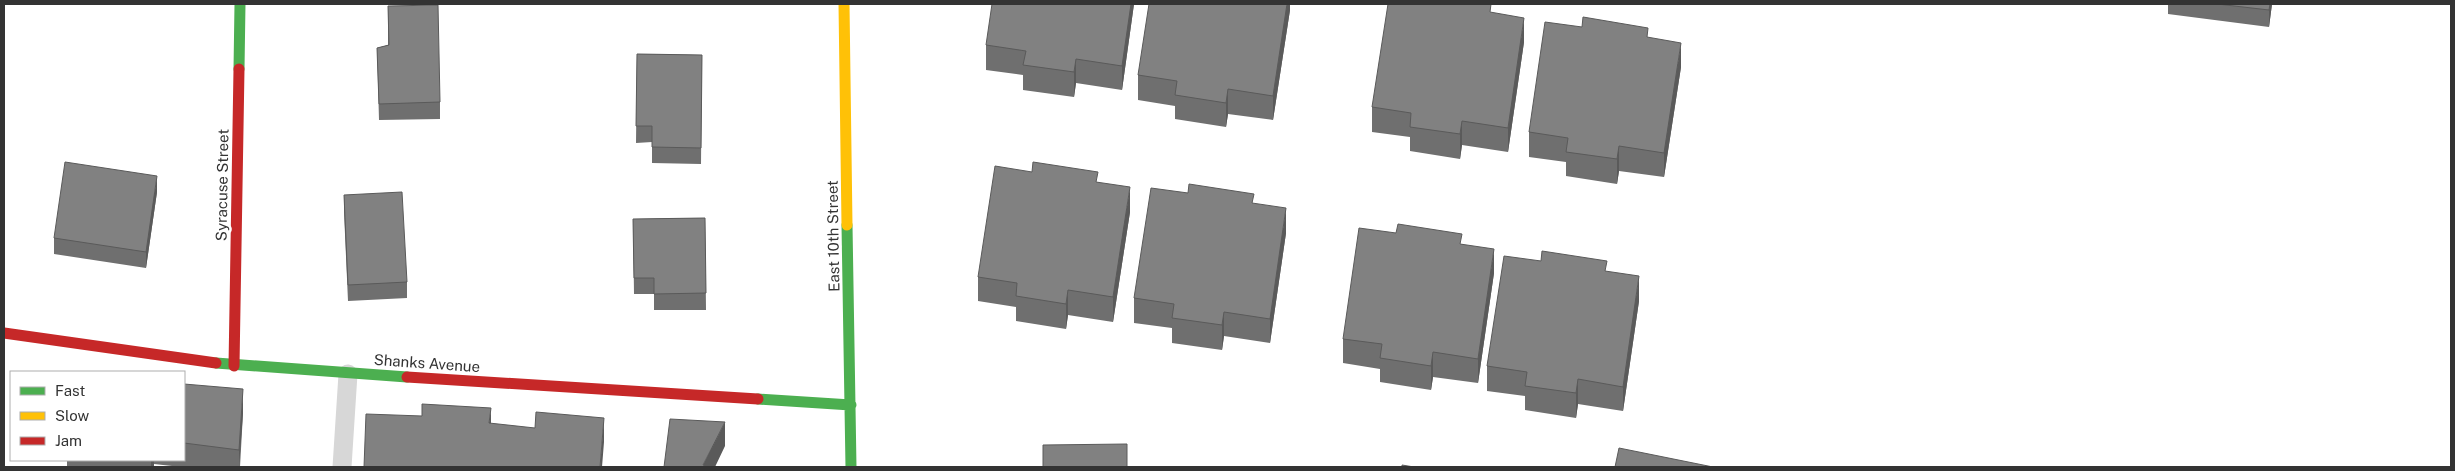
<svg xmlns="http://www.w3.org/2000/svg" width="2455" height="471" viewBox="0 0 2455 471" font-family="'Public Sans',sans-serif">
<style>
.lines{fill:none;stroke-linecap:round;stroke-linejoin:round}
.lane{stroke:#d7d7d7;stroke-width:19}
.fast{stroke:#4caf50;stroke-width:11}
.slow{stroke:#ffc107;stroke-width:11}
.jam{stroke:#c62828;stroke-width:11}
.wall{fill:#6f6f6f}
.shaded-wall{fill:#5a5a5a}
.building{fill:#818181;stroke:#5a5a5a}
.labels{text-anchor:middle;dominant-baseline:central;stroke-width:5;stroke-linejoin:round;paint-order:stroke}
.street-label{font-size:15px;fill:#333;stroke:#fff}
</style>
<rect width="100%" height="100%" fill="#fff"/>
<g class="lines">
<path class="lane" d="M 342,467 L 348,374"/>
<path class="fast" d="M 239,69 L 240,4
M 847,225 L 851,467
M 216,363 L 407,377
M 758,399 L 851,405"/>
<path class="slow" d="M 844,4 L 847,225"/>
<path class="jam" d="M 4,333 L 216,363
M 234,366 L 239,69
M 407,377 L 758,399"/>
</g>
<path class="wall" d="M 1134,4 L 1122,90 L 1076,83 L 1074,97 L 1023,90 L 1023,75 L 986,70 L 986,45 Z
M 1290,4 L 1290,10 L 1273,120 L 1228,114 L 1226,127 L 1175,119 L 1175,106 L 1138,100 L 1138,75 Z
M 2168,4 L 2272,4 L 2269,27 L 2168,14 Z
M 388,6 L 440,102 L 440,119 L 379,120 L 377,48 L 388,45 Z
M 1491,13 L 1524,42 L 1508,152 L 1462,145 L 1460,159 L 1410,151 L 1410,137 L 1372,132 L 1372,107 Z
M 1648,38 L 1681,67 L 1664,177 L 1619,171 L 1617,184 L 1566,176 L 1566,162 L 1529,157 L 1529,132 Z
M 637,54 L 702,55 L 701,164 L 652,163 L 652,142 L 636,143 Z
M 1098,182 L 1130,212 L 1113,322 L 1068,315 L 1066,329 L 1016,321 L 1016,307 L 978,301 L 978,277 Z
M 157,192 L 146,268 L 54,254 L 54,238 Z
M 344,195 L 407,282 L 407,298 L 348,301 L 344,212 Z
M 1254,204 L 1286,233 L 1270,343 L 1224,336 L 1222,350 L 1172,343 L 1172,328 L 1134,323 L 1134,298 Z
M 705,218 L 706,310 L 654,310 L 654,294 L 634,294 L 633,219 Z
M 1462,244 L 1494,273 L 1478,383 L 1433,377 L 1431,390 L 1380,382 L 1380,369 L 1343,363 L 1343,339 Z
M 1541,261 L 1607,272 L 1639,301 L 1623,411 L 1578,404 L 1576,418 L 1525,410 L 1525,396 L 1487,391 L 1487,366 Z
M 184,384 L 243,413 L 240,467 L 181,467 L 154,464 L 154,467 L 67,467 L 67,460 L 184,460 Z"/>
<path class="shaded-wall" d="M 1131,4 L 1134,4 L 1122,90 L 1122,66 Z
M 1287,4 L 1290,4 L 1290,10 L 1273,120 L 1273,96 Z
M 2270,4 L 2272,4 L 2269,27 L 2269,10 Z
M 1524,18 L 1524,42 L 1508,152 L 1508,128 Z
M 1681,43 L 1681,67 L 1664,177 L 1664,153 Z
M 1076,59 L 1076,83 L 1074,97 L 1074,72 Z
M 1228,89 L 1228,114 L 1226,127 L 1226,103 Z
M 1462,121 L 1462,145 L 1460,159 L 1460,134 Z
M 1619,146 L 1619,171 L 1617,184 L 1617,159 Z
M 157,176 L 157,192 L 146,268 L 146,252 Z
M 1130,187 L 1130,212 L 1113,322 L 1113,297 Z
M 1286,208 L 1286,233 L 1270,343 L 1270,319 Z
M 1494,249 L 1494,273 L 1478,383 L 1478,359 Z
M 1639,276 L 1639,301 L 1623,411 L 1623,387 Z
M 1068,290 L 1068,315 L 1066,329 L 1066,304 Z
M 1224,312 L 1224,336 L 1222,350 L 1222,325 Z
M 1433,352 L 1433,377 L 1431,390 L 1431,366 Z
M 1578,379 L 1578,404 L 1576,418 L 1576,393 Z
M 243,389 L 243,413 L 239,467 L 239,450 Z
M 491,408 L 491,432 L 489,423 Z
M 604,418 L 604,442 L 602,467 L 600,467 Z
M 725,422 L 725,446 L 715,467 L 703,467 L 703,465 Z
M 151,460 L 154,460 L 154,467 L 151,467 Z"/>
<path class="building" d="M 992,4 L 1131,4 L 1122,66 L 1076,59 L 1074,72 L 1023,65 L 1026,51 L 986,45 Z
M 1149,4 L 1287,4 L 1273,96 L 1228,89 L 1226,103 L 1175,95 L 1177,81 L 1138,75 Z
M 1388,4 L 1491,4 L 1490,12 L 1524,18 L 1508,128 L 1462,121 L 1460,134 L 1410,127 L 1411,113 L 1372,107 Z
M 2217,4 L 2270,4 L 2269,10 Z
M 438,5 L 440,102 L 379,104 L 377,48 L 389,45 L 388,6 Z
M 1583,17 L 1648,28 L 1647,37 L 1681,43 L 1664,153 L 1619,146 L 1617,159 L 1566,152 L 1568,138 L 1529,132 L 1545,22 L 1582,27 Z
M 637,54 L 702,55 L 701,148 L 652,147 L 652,126 L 636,126 Z
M 65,162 L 157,176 L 146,252 L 54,238 Z
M 1033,162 L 1098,172 L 1096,182 L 1130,187 L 1113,297 L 1068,290 L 1066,304 L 1016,296 L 1017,283 L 978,277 L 995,166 L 1032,172 Z
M 1189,184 L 1254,194 L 1252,203 L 1286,208 L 1270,319 L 1224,312 L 1222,325 L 1172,318 L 1174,304 L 1134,298 L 1151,188 L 1188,193 Z
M 402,192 L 407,282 L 348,285 L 344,195 Z
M 705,218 L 706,293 L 654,294 L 654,278 L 634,278 L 633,219 Z
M 1398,224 L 1462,234 L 1460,244 L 1494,249 L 1478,359 L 1433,352 L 1431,366 L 1380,358 L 1382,344 L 1343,339 L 1359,228 L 1396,233 Z
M 1542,251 L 1607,261 L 1605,271 L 1639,276 L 1623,387 L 1578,379 L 1576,393 L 1525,386 L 1527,372 L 1487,366 L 1504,256 L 1541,261 Z
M 184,384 L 243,389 L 239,450 L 184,443 Z
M 422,404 L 491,408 L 489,423 L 535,428 L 536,412 L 604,418 L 600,467 L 364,467 L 366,414 L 422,416 Z
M 670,419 L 725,422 L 703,465 L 711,467 L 664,467 Z
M 1127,444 L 1127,467 L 1043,467 L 1043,445 Z
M 1619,448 L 1713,467 L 1615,467 Z
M 1402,465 L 1414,467 L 1402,467 Z"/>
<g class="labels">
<g class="street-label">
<text transform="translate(222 185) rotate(-89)">Syracuse Street</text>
<text transform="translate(833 236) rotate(-91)">East 10th Street</text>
<text transform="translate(427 363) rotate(4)">Shanks Avenue</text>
</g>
</g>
<rect width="2455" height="471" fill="none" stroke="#333333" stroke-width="10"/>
<rect x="10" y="371" width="175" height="90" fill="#ffffff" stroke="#adadad"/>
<rect x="20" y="387" width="25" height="8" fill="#4caf50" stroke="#adadad"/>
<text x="55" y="396" font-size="15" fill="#333333">Fast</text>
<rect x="20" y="412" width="25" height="8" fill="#ffc107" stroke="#adadad"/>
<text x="55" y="421" font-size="15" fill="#333333">Slow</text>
<rect x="20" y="437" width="25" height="8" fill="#c62828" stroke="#adadad"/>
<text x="55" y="446" font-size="15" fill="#333333">Jam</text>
</svg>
